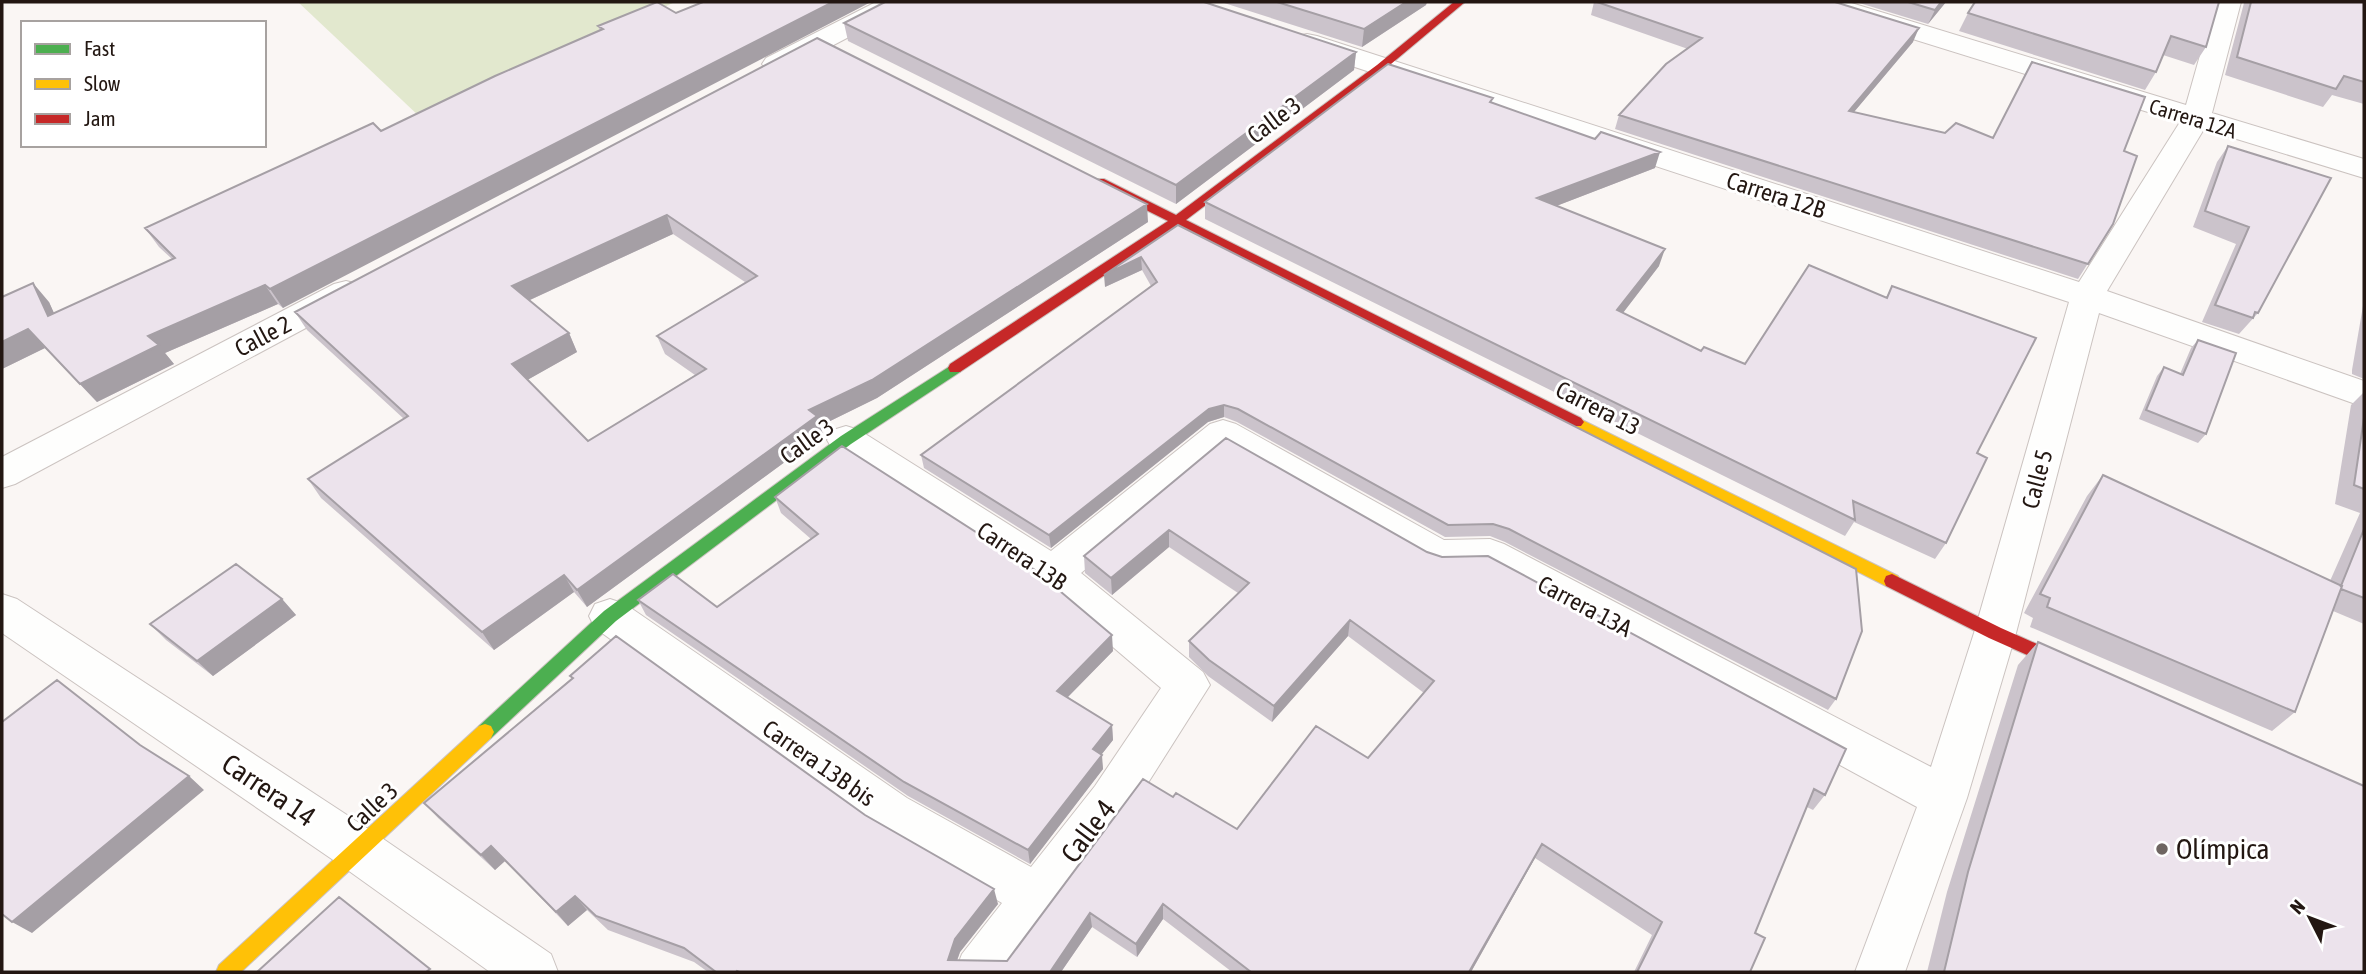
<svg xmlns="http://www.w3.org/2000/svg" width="2366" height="974" viewBox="0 0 2366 974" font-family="'Asap Condensed',sans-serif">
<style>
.green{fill:#e2e8ce}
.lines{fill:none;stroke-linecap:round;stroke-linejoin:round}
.street-casing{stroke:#cbc3c0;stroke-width:2}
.fast-casing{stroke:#cbc3c0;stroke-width:2}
.slow-casing{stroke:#cbc3c0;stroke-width:2}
.jam-casing{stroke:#cbc3c0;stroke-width:2}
.street{fill:#fefefd;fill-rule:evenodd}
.fast{fill:#4caf50;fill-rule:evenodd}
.slow{fill:#ffc107;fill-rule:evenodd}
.jam{fill:#c62828;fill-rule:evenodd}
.wall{fill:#cbc3cb;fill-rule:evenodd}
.shaded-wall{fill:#a59fa5}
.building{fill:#ece3ec;stroke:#a59fa5;stroke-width:2;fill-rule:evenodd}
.poi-dot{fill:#6e6561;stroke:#fff;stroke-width:2.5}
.labels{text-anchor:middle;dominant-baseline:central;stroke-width:6;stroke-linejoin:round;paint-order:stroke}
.far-street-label{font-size:21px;fill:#231712;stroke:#fff}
.street-label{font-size:24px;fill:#231712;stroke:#fff}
.near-street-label{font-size:28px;fill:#231712;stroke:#fff}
.near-poi-label{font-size:28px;fill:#231712;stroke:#fff;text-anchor:start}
</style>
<rect width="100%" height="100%" fill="#faf6f4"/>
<path class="green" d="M 298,2 L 675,2 L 421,118 Z"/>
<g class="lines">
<defs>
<path id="street" d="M 876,2 L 908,2 L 904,8 L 786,70 L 776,72 L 766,70 L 762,64 L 766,58 Z
M 1809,2 L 1848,2 L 2186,105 L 2215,2 L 2241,2 L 2212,113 L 2364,159 L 2364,178 L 2204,129 L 2107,291 L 2364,381 L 2364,407 L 2099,313 L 2016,633 L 1967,798 L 1905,972 L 1855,972 L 1917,807 L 1484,571 L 1438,572 L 1424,567 L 1225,453 L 1081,573 L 1203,672 L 1210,685 L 1127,816 L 1011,972 L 955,972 L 962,954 L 1002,903 L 873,828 L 595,628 L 589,616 L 595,604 L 610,599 L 625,604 L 907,798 L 1031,867 L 1095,786 L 1161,688 L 1039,584 L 833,450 L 827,440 L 833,430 L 846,426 L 859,430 L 1051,551 L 1210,424 L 1223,420 L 1236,424 L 1444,540 L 1490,539 L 1504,544 L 1931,767 L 1974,633 L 2069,302 L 1297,48 L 1293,42 L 1297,36 L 1307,34 L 1317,36 L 2079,282 L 2180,122 L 1813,8 Z
M 346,281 L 358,284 L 363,292 L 358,300 L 15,484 L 2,488 L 2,457 L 334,284 Z
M 2,594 L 17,599 L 376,834 L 551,954 L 558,972 L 490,972 L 342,866 L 2,633 Z"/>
<path id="fast" d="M 955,363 L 960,364 L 962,368 L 960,372 L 851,444 L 616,621 L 491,738 L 485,740 L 479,738 L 476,732 L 479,726 L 604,611 L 841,436 Z"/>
<path id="slow" d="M 1576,417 L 1898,576 L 1900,581 L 1898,586 L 1886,586 L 1571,426 L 1568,422 Z
M 485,724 L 491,726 L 494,732 L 491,738 L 241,972 L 216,972 L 219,965 L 479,726 Z"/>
<path id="jam" d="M 1454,2 L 1465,2 L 1385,69 L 1186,220 L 1581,418 L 1584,422 L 1581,426 L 1571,426 L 1178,226 L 960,372 L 950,372 L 948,368 L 950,364 L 1168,221 L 1096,185 L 1096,179 L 1104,179 L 1176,215 L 1377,65 Z
M 1892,574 L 2001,628 L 2086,666 L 2089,671 L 2086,676 L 2080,678 L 2074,676 L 1989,638 L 1886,586 L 1884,581 L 1886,576 Z"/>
</defs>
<use href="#street" class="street-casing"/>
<use href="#fast" class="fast-casing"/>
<use href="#slow" class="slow-casing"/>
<use href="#jam" class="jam-casing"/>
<use href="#street" class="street"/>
<use href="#fast" class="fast"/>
<use href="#slow" class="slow"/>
<use href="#jam" class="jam"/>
</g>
<path class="wall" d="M 657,2 L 283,308 L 278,304 L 165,353 L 174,364 L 97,402 L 45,348 L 2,369 L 2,297 L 49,302 L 54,314 L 172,259 L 159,247 L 145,228 L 381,131 L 600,31 L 598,26 Z
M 1221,2 L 1427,2 L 1426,5 L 1362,47 Z
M 1594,2 L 1835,2 L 1913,42 L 1854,112 L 1945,133 L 2124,151 L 2113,224 L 2078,279 L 1615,129 L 1619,115 L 1688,49 L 1591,15 Z
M 1856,2 L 1946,2 L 1928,24 Z
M 2219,2 L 2206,47 L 2194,65 L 2163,55 L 2156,72 L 2145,90 L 1959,31 L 1968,13 Z
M 2243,2 L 2364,2 L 2364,104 L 2332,95 L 2323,107 L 2225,75 L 2244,3 Z
M 844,23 L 1356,52 L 1354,70 L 1176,204 L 848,41 Z
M 817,38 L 1148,222 L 877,398 L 820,426 L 823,434 L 587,607 L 574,592 L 494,650 L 321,498 L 308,479 L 404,419 L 307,330 L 295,312 ZM 673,234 L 745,282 L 657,336 L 665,354 L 695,375 L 588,441 L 527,380 L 577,352 L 569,333 L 530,300 Z
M 1492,103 L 1655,168 L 1556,206 L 1659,266 L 1623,313 L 1701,351 L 1745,364 L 1886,298 L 1892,286 L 1977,453 L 1946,543 L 1935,559 L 1854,522 L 1845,536 L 1205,219 L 1205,202 Z
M 2228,146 L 2331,178 L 2258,313 L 2239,334 L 2202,322 L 2236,244 L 2193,227 L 2217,162 Z
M 1178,225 L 1836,699 L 1828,710 L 1505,542 L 1490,536 L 1445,537 L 1237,422 L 1224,417 L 1208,422 L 1051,548 L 924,468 L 921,455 L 1151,286 L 1142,270 L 1105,287 Z
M 2364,300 L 2364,379 L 2352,374 L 2352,370 Z
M 2198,340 L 2206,434 L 2198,443 L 2139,419 L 2157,376 L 2164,367 L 2180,374 L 2191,348 Z
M 2364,392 L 2364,624 L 2333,611 L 2295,712 L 2272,731 L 2030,627 L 2033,618 L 2024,613 L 2087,496 L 2103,475 L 2330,581 L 2360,513 L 2335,504 L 2351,405 Z
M 1226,438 L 1825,795 L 1813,810 L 1807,807 L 1755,933 L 1750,972 L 1634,972 L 1652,935 L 1535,858 L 1471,972 L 1232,972 L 1163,919 L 1137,957 L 1092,927 L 1061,972 L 708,972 L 694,962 L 608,930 L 587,910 L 568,926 L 505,861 L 495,870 L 438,818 L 424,803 L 572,678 L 570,676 L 865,815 L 998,904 L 960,952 L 957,960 L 1007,961 L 1173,797 L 1237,829 L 1368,758 L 1424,693 L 1348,636 L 1272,722 L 1208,676 L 1189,657 L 1189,641 L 1238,593 L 1169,547 L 1112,595 L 1085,573 L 1084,556 Z
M 775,497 L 1113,651 L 1068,697 L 1112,725 L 1113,740 L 1101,755 L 1103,769 L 1030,864 L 908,796 L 646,615 L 638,600 L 717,607 L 811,539 L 781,513 Z
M 282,599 L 296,615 L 213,676 L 166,640 L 150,624 Z
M 2038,642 L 2364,972 L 1927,972 L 1947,892 L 2018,665 Z"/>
<path class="shaded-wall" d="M 833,2 L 871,2 L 283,308 L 270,289 Z
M 1406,2 L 1427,2 L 1426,5 L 1362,47 L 1364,29 Z
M 1941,2 L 1946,2 L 1928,24 L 1935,10 Z
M 1919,28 L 1913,42 L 1843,125 L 1849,111 Z
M 1356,52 L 1354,70 L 1176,204 L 1176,185 Z
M 1660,152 L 1655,168 L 1533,215 L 1537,198 Z
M 1147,204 L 1148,222 L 877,398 L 820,426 L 823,434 L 587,607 L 577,590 L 809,410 Z
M 667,215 L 673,234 L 521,304 L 512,286 Z
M 1665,249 L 1659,266 L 1612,327 L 1617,310 Z
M 1141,257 L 1142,270 L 1105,287 L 1104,275 Z
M 33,283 L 49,302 L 64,335 L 48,316 Z
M 265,285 L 278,304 L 165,353 L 174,364 L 97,402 L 80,384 L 148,336 Z
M 28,329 L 45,348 L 2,369 L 2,342 Z
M 569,333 L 577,352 L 522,383 L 512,364 Z
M 1224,405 L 1224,417 L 1208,422 L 1051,548 L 1049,535 L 1209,409 Z
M 1169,530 L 1169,547 L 1112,595 L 1111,578 Z
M 564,575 L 574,592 L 494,650 L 482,632 Z
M 282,599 L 296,615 L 213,676 L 197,661 Z
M 1350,620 L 1348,636 L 1272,722 L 1274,706 Z
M 1112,635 L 1113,651 L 1059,706 L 1057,691 Z
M 1112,725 L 1113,740 L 1094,764 L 1093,749 Z
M 1102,755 L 1103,769 L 1030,864 L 1028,850 Z
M 189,776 L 204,790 L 32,933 L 12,922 Z
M 1542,844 L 1535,858 L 1471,972 L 1469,972 Z
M 491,846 L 505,861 L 495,870 L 481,855 Z
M 994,889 L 998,904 L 960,952 L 953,972 L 948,960 L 955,939 Z
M 575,896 L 587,910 L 568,926 L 556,912 Z
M 1163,904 L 1163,919 L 1137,957 L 1136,944 Z
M 1090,913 L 1092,927 L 1061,972 L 1050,972 Z"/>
<path class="building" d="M 657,2 L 676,13 L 703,2 L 833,2 L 270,289 L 265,285 L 148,336 L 159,345 L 80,384 L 28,329 L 2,342 L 2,297 L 33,283 L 48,316 L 175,258 L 145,228 L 373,123 L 381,131 L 495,76 L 603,29 L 598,26 Z
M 885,2 L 1204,2 L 1356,52 L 1176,185 L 844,23 Z
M 1277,2 L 1406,2 L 1364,29 Z
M 1597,2 L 1835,2 L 1919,28 L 1849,111 L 1945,133 L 1956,123 L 1993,138 L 2032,62 L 2145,97 L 2124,151 L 2137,156 L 2113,224 L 2088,264 L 1619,115 L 1666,64 L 1702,38 Z
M 1908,2 L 1941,2 L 1935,10 Z
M 1975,2 L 2219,2 L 2206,47 L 2171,36 L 2156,72 L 1968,13 Z
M 2251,2 L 2364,2 L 2364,82 L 2344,76 L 2336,89 L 2237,57 Z
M 817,38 L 1147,204 L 872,380 L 809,410 L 817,416 L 577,590 L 564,575 L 482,632 L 308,479 L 408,416 L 295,312 ZM 667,215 L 757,276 L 657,336 L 706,369 L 588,441 L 512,364 L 569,333 L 512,286 Z
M 1388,64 L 1493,98 L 1490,102 L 1595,139 L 1601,132 L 1660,152 L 1537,198 L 1665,249 L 1617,310 L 1701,351 L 1704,347 L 1745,364 L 1809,265 L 1887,298 L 1892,286 L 2036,338 L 1977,453 L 1987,458 L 1946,543 L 1853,501 L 1855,520 L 1205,202 Z
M 2228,146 L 2331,178 L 2258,313 L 2255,312 L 2253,318 L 2215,305 L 2249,227 L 2205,211 Z
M 1178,225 L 1856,569 L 1862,631 L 1836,699 L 1509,529 L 1493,524 L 1448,525 L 1238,409 L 1224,405 L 1209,409 L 1049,535 L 921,455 L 1157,282 L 1141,257 L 1104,275 Z
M 2198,340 L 2236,353 L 2206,434 L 2146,410 L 2164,367 L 2183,375 Z
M 2364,418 L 2364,489 L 2354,485 Z
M 1226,438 L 1427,552 L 1442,557 L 1488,556 L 1846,749 L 1825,795 L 1814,789 L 1755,933 L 1765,938 L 1750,972 L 1637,972 L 1662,922 L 1542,844 L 1469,972 L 1251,972 L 1163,904 L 1136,944 L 1090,913 L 1050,972 L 739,972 L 737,971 L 736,972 L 716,972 L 684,948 L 596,916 L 575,896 L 556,912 L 491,846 L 481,855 L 424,803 L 573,678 L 570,676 L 616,636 L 865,815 L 994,889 L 955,939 L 948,960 L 1007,961 L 1143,779 L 1173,797 L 1176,793 L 1237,829 L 1316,726 L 1368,758 L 1434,681 L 1350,620 L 1274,706 L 1209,660 L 1189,641 L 1249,583 L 1169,530 L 1111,578 L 1084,556 Z
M 842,446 L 1035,570 L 1112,635 L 1057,691 L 1112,725 L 1093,749 L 1102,755 L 1028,850 L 904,782 L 638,600 L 673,574 L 717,607 L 818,534 L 775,497 Z
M 2103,475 L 2342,586 L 2295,712 L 2047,607 L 2050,598 L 2040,594 Z
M 2364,529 L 2364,598 L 2341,589 L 2342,586 L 2341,586 Z
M 236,564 L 282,599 L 197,661 L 150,624 Z
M 2038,642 L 2364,786 L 2364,972 L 1944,972 L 1968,872 Z
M 57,680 L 140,745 L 189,776 L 12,922 L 2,914 L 2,722 Z
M 339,897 L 430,969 L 426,972 L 257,972 Z"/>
<circle class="poi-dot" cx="2162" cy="849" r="7"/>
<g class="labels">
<g class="far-street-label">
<text transform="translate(2193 118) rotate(17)">Carrera 12A</text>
</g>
<g class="street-label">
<text transform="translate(1274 120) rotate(-37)">Calle 3</text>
<text transform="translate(1776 195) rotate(18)">Carrera 12B</text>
<text transform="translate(263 336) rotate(-28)">Calle 2</text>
<text transform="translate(1598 408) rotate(27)">Carrera 13</text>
<text transform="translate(807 441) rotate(-36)">Calle 3</text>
<text transform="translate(2037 479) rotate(-75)">Calle 5</text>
<text transform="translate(1022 556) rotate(34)">Carrera 13B</text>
<text transform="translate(1585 606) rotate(28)">Carrera 13A</text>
<text transform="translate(819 763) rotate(35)">Carrera 13B bis</text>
<text transform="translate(372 807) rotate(-43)">Calle 3</text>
</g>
<g class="near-street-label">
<text transform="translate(269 790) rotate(34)">Carrera 14</text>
<text transform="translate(1088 831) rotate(-53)">Calle 4</text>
</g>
<g class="near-poi-label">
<text x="2176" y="849">Olímpica</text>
</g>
</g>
<rect width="2366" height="974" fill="none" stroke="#231712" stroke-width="7"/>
<rect x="21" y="21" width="245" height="126" fill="#ffffff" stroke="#a7a2a0" stroke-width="2"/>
<rect x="35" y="44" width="35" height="10" fill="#4caf50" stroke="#a7a2a0" stroke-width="2"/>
<text x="84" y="56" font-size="21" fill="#231712">Fast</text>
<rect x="35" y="79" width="35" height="10" fill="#ffc107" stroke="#a7a2a0" stroke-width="2"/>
<text x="84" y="91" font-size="21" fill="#231712">Slow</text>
<rect x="35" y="114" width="35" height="10" fill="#c62828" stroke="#a7a2a0" stroke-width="2"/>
<text x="84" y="126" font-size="21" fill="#231712">Jam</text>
<g transform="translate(2310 918) rotate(312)" stroke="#ffffff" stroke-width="5" paint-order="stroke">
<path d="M0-5L12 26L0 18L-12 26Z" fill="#231712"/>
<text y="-10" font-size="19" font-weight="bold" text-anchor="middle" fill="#231712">N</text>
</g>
</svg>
